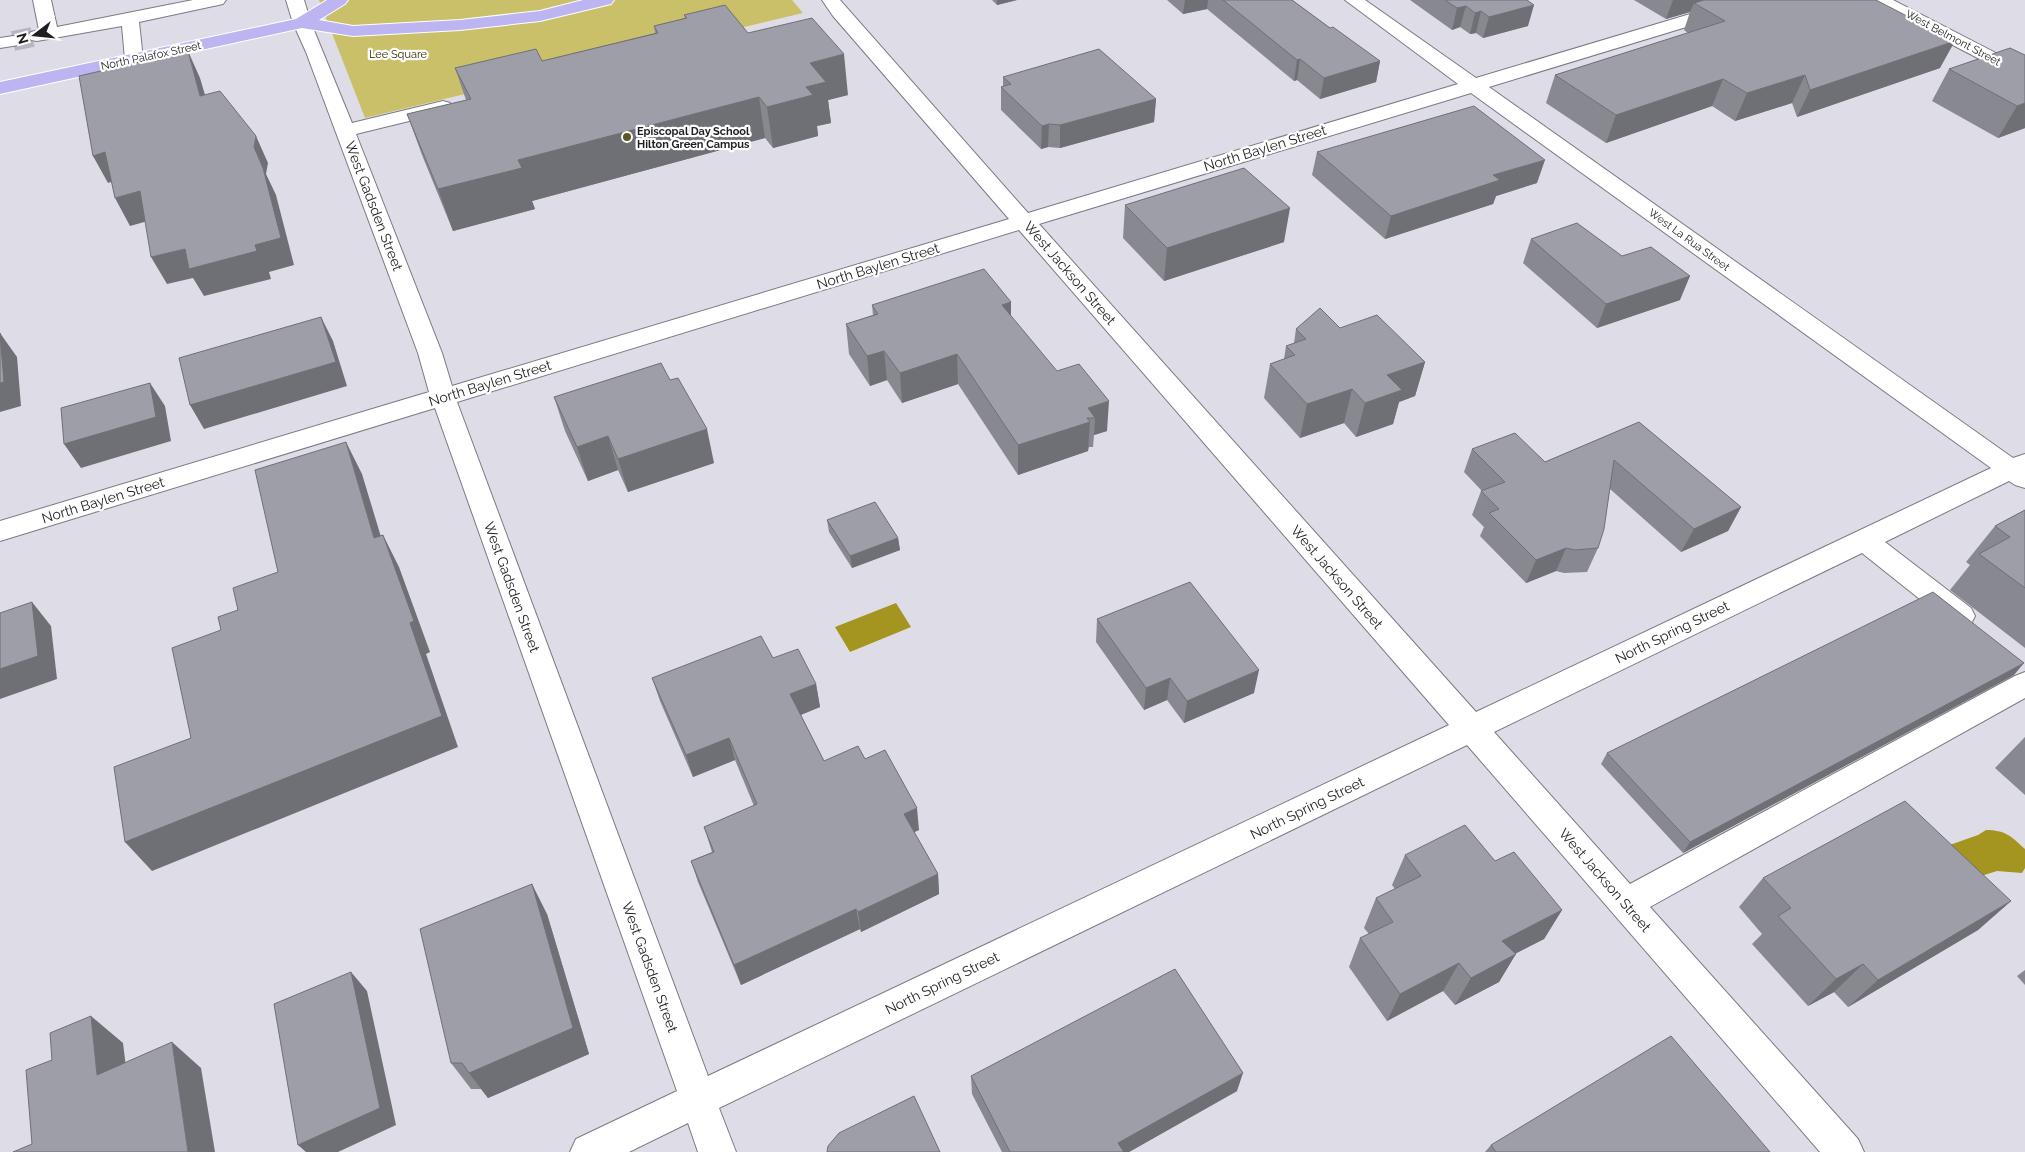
<svg xmlns="http://www.w3.org/2000/svg" width="2025" height="1152" viewBox="0 0 2025 1152" font-family="Raleway,sans-serif">
<style>
.green{fill:#cbc06a}
.water{fill:#a3951f}
.lines{fill:none;stroke-linecap:round;stroke-linejoin:round}
.minor-tunnel{stroke:#b8b7c0;stroke-width:20;stroke-dasharray:20 10;stroke-linecap:butt}
.minor-casing{stroke:#7b7a84;stroke-width:2}
.major-casing{stroke:#fff;stroke-width:2}
.minor{fill:#fff;fill-rule:evenodd}
.major{fill:#bdb5f2;fill-rule:evenodd}
.wall{fill:#888890}
.shaded-wall{fill:#6f6f76}
.building{fill:#9e9ea8;stroke:#6f6f76}
.poi-dot{fill:#5f5824;stroke:#fff;stroke-width:2}
.labels{text-anchor:middle;dominant-baseline:central;stroke-width:4.5;stroke-linejoin:round;paint-order:stroke}
.far-street-label{font-size:11px;fill:#1f1f22;stroke:#fff}
.far-park-label{font-size:11px;fill:#332d00;stroke:#fff}
.far-poi-label{font-size:11px;font-weight:bold;fill:#1f1f22;stroke:#fff;text-anchor:start}
.street-label{font-size:14px;fill:#1f1f22;stroke:#fff}
</style>
<rect width="100%" height="100%" fill="#dedde7"/>
<path class="green" d="M 319,0 L 792,0 L 803,13 L 365,118 Z"/>
<path class="water" d="M 896,603 L 911,627 L 850,652 L 835,627 Z
M 1986,830 C 2005,830 2011,836 2025,849 L 2025,868 L 2022,873 L 1997,871 L 1981,876 L 1944,847 L 1978,835 Z"/>
<g class="lines">
<path class="minor-tunnel" d="M 13,41 L 37,36"/>
<defs>
<path id="minor" d="M 33,0 L 51,0 L 57,27 L 193,0 L 226,0 L 223,4 L 139,22 L 143,59 L 141,63 L 134,65 L 127,63 L 125,59 L 122,26 L 37,41 L 31,40 L 28,36 L 31,32 L 39,30 Z
M 286,0 L 304,0 L 311,23 L 352,123 L 443,101 L 450,103 L 453,107 L 450,111 L 356,134 L 442,353 L 452,386 L 1009,219 L 833,16 L 822,0 L 840,0 L 1028,213 L 1458,84 L 1345,0 L 1365,0 L 1476,78 L 1737,0 L 1765,0 L 1762,4 L 1489,87 L 2013,458 L 2025,454 L 2025,488 L 2015,485 L 2009,481 L 1885,542 L 1971,608 L 1975,616 L 1971,624 L 1961,627 L 1951,624 L 1862,553 L 1494,732 L 1630,884 L 2015,676 L 2025,672 L 2025,698 L 1650,907 L 1858,1139 L 1864,1152 L 1820,1152 L 1467,745 L 719,1108 L 736,1152 L 698,1152 L 688,1123 L 629,1152 L 570,1152 L 576,1139 L 677,1091 L 435,408 L 0,541 L 0,521 L 429,392 L 418,353 L 306,52 L 293,23 ZM 1471,93 L 1991,468 L 1476,712 L 1039,224 ZM 1019,230 L 1449,725 L 708,1076 L 457,402 Z
M 1871,0 L 1893,0 L 2025,68 L 2025,81 L 2018,79 L 1874,4 Z
M 13,36 L 19,37 L 22,41 L 19,45 L 0,48 L 0,38 Z"/>
<path id="major" d="M 327,0 L 348,0 L 345,4 L 319,20 L 353,26 L 460,20 L 540,11 L 583,0 L 614,0 L 611,4 L 540,21 L 460,30 L 353,36 L 302,28 L 0,94 L 0,82 L 296,19 Z"/>
</defs>
<use href="#minor" class="minor-casing"/>
<use href="#major" class="major-casing"/>
<use href="#minor" class="minor"/>
<use href="#major" class="major"/>
</g>
<path class="wall" d="M 992,0 L 1017,0 L 997,5 Z
M 1167,0 L 1292,0 L 1330,28 L 1380,61 L 1376,82 L 1320,99 L 1297,80 L 1294,81 L 1207,9 L 1183,14 Z
M 1410,0 L 1527,0 L 1528,26 L 1483,38 L 1476,33 L 1470,34 L 1460,27 L 1452,30 Z
M 1634,0 L 1876,0 L 1940,68 L 1797,117 L 1792,103 L 1735,121 L 1712,106 L 1606,143 L 1546,103 L 1555,75 L 1688,33 L 1684,30 L 1690,12 L 1666,19 Z
M 684,15 L 748,33 L 848,95 L 828,100 L 831,123 L 817,126 L 818,136 L 773,148 L 765,138 L 532,201 L 535,209 L 453,231 L 422,155 L 407,114 L 466,100 L 455,68 L 542,61 L 655,33 L 654,26 L 685,18 Z
M 2025,55 L 2025,128 L 1998,138 L 1932,101 L 1949,69 Z
M 1003,77 L 1156,99 L 1154,122 L 1060,148 L 1048,147 L 1041,149 L 1001,110 L 1001,87 L 1003,86 Z
M 1317,152 L 1537,183 L 1496,196 L 1493,204 L 1385,239 L 1312,175 Z
M 1125,205 L 1284,242 L 1164,281 L 1123,238 Z
M 1531,239 L 1680,300 L 1597,328 L 1523,263 Z
M 1011,302 L 1011,317 L 1107,431 L 1094,435 L 1093,447 L 1089,447 L 1088,451 L 1018,475 L 958,384 L 902,403 L 887,380 L 870,386 L 849,354 L 846,324 L 873,315 L 872,305 Z
M 1340,328 L 1425,362 L 1415,396 L 1399,402 L 1393,424 L 1356,437 L 1344,423 L 1300,438 L 1264,398 L 1270,364 L 1284,359 L 1286,346 L 1294,343 L 1296,329 Z
M 670,380 L 714,463 L 628,492 L 618,470 L 588,481 L 565,431 L 554,397 Z
M 1639,422 L 1741,507 L 1728,531 L 1681,552 L 1610,489 L 1598,548 L 1587,572 L 1564,573 L 1556,571 L 1526,583 L 1480,536 L 1484,527 L 1472,515 L 1481,491 L 1482,491 L 1464,472 L 1472,449 L 1545,462 Z
M 2025,510 L 2025,648 L 1950,590 L 1970,565 L 1966,562 L 1995,526 Z
M 827,520 L 898,538 L 900,550 L 852,568 L 829,532 Z
M 1097,619 L 1254,693 L 1184,723 L 1167,700 L 1144,710 L 1096,642 Z
M 773,658 L 816,684 L 820,707 L 801,715 L 824,761 L 865,759 L 919,830 L 914,832 L 938,874 L 939,894 L 861,932 L 860,929 L 741,985 L 698,882 L 691,861 L 712,852 L 704,827 L 754,806 L 735,760 L 693,777 L 660,701 L 652,678 Z
M 2014,675 L 1683,853 L 1601,764 L 1607,753 Z
M 2025,737 L 2025,795 L 1995,768 Z
M 1405,855 L 1495,861 L 1562,910 L 1544,939 L 1516,953 L 1499,982 L 1455,1005 L 1443,991 L 1387,1021 L 1349,967 L 1360,938 L 1369,934 L 1364,928 L 1376,898 L 1395,889 L 1392,885 Z
M 1763,878 L 2011,901 L 1978,930 L 1848,1007 L 1834,992 L 1808,1006 L 1752,944 L 1762,934 L 1739,907 Z
M 547,914 L 589,1054 L 488,1098 L 481,1089 L 471,1089 L 451,1063 Z
M 2025,970 L 2025,985 L 2017,976 Z
M 971,1076 L 1237,1091 L 1129,1152 L 1002,1152 L 972,1094 Z
M 1491,1145 L 1770,1152 L 1485,1152 Z"/>
<path class="shaded-wall" d="M 997,0 L 1017,0 L 997,5 Z
M 1185,0 L 1208,0 L 1207,9 L 1183,14 Z
M 1673,0 L 1730,0 L 1694,3 L 1690,12 L 1666,19 Z
M 1534,5 L 1528,26 L 1483,38 L 1489,17 Z
M 1466,6 L 1460,27 L 1452,30 L 1457,8 Z
M 1481,11 L 1476,33 L 1470,34 L 1475,13 Z
M 1955,41 L 1940,68 L 1797,117 L 1810,90 Z
M 188,51 L 200,78 L 213,122 L 200,96 Z
M 844,54 L 848,95 L 828,100 L 831,123 L 817,126 L 818,136 L 773,148 L 767,107 L 806,87 L 810,63 Z
M 1300,59 L 1297,80 L 1294,81 L 1297,60 Z
M 1380,61 L 1376,82 L 1320,99 L 1324,78 Z
M 1805,75 L 1792,103 L 1735,121 L 1747,93 Z
M 1723,79 L 1712,106 L 1606,143 L 1616,115 Z
M 759,97 L 765,138 L 532,201 L 535,209 L 453,231 L 438,189 L 518,160 Z
M 1156,99 L 1154,122 L 1060,148 L 1060,125 Z
M 2025,103 L 2025,128 L 1998,138 L 2017,106 Z
M 1049,124 L 1048,147 L 1041,149 L 1042,126 Z
M 256,136 L 268,163 L 266,174 L 276,195 L 294,265 L 269,272 L 271,279 L 204,296 L 193,278 L 167,284 L 151,257 L 185,249 L 255,245 L 254,147 Z
M 105,152 L 120,179 L 108,183 L 93,156 Z
M 1545,160 L 1537,183 L 1496,196 L 1493,204 L 1385,239 L 1391,216 L 1493,175 Z
M 140,191 L 155,219 L 130,226 L 115,198 Z
M 1290,208 L 1284,242 L 1164,281 L 1167,248 Z
M 1690,276 L 1680,300 L 1597,328 L 1606,304 Z
M 1011,302 L 1011,332 L 1002,305 Z
M 321,317 L 333,341 L 347,386 L 204,429 L 190,405 Z
M 0,333 L 17,357 L 21,406 L 0,412 Z
M 884,351 L 887,380 L 870,386 L 867,356 Z
M 957,354 L 958,384 L 902,403 L 900,373 Z
M 1425,362 L 1415,396 L 1399,402 L 1393,424 L 1356,437 L 1365,403 L 1387,375 Z
M 150,383 L 165,406 L 171,441 L 81,468 L 64,444 Z
M 1352,389 L 1344,423 L 1300,438 L 1307,404 Z
M 1109,401 L 1107,431 L 1094,435 L 1095,418 L 1088,408 Z
M 1090,422 L 1088,451 L 1018,475 L 1018,445 Z
M 707,429 L 714,463 L 628,492 L 618,459 Z
M 608,436 L 618,470 L 588,481 L 577,447 Z
M 346,442 L 362,474 L 391,570 L 374,538 Z
M 1741,507 L 1728,531 L 1681,552 L 1694,529 Z
M 383,535 L 399,567 L 430,652 L 426,654 L 458,747 L 152,871 L 125,842 L 410,623 Z
M 898,538 L 900,550 L 852,568 L 850,556 Z
M 1566,548 L 1556,571 L 1526,583 L 1536,560 Z
M 32,602 L 51,626 L 57,679 L 0,699 L 0,669 Z
M 2024,663 L 2014,675 L 1683,853 L 1690,842 Z
M 1259,670 L 1254,693 L 1184,723 L 1187,701 Z
M 1170,678 L 1167,700 L 1144,710 L 1146,688 Z
M 816,684 L 820,707 L 795,717 L 790,694 Z
M 729,738 L 735,760 L 693,777 L 686,755 Z
M 917,808 L 919,830 L 906,836 L 904,814 Z
M 938,874 L 939,894 L 861,932 L 858,912 Z
M 532,884 L 547,914 L 589,1054 L 488,1098 L 469,1073 Z
M 2011,901 L 1978,930 L 1848,1007 L 1878,980 Z
M 856,909 L 860,929 L 741,985 L 734,965 Z
M 1562,910 L 1544,939 L 1486,969 L 1502,941 Z
M 1516,954 L 1499,982 L 1455,1005 L 1471,978 Z
M 1459,963 L 1443,991 L 1387,1021 L 1400,994 Z
M 1863,964 L 1834,992 L 1808,1006 L 1836,979 Z
M 351,972 L 367,991 L 396,1125 L 338,1152 L 306,1152 L 298,1145 Z
M 91,1016 L 123,1043 L 130,1100 L 97,1075 Z
M 172,1042 L 201,1068 L 215,1152 L 188,1152 Z
M 1243,1073 L 1237,1091 L 1129,1152 L 1117,1152 L 1118,1143 Z"/>
<path class="building" d="M 1223,0 L 1292,0 L 1330,28 L 1333,27 L 1380,61 L 1324,78 L 1300,59 L 1297,60 Z
M 1445,0 L 1527,0 L 1534,5 L 1489,17 L 1481,11 L 1475,13 L 1466,6 L 1457,8 Z
M 1704,0 L 1876,0 L 1955,41 L 1810,90 L 1805,75 L 1747,93 L 1723,79 L 1616,115 L 1555,75 L 1725,21 L 1694,3 Z
M 725,5 L 748,33 L 812,18 L 844,54 L 810,63 L 826,82 L 806,87 L 813,95 L 767,107 L 759,97 L 518,160 L 522,168 L 438,189 L 407,114 L 471,99 L 455,68 L 536,49 L 542,61 L 658,33 L 654,26 L 687,18 L 684,15 Z
M 2010,48 L 2025,55 L 2025,103 L 2017,106 L 1949,69 Z
M 1099,49 L 1156,99 L 1060,125 L 1049,124 L 1042,126 L 1001,87 L 1011,84 L 1003,77 Z
M 188,51 L 200,96 L 220,91 L 256,136 L 254,147 L 263,168 L 281,238 L 255,245 L 257,251 L 189,269 L 185,249 L 151,257 L 140,191 L 115,198 L 105,152 L 93,156 L 79,76 Z
M 1474,106 L 1545,160 L 1493,175 L 1500,180 L 1391,216 L 1317,152 Z
M 1244,168 L 1290,208 L 1167,248 L 1125,205 Z
M 1577,223 L 1622,256 L 1651,247 L 1690,276 L 1606,304 L 1531,239 Z
M 984,269 L 1011,302 L 1002,305 L 1057,371 L 1079,364 L 1109,401 L 1088,408 L 1095,418 L 1087,418 L 1090,422 L 1018,445 L 957,354 L 900,373 L 884,351 L 867,356 L 846,324 L 878,314 L 872,305 Z
M 1320,308 L 1340,328 L 1377,315 L 1425,362 L 1387,375 L 1402,390 L 1365,403 L 1352,389 L 1307,404 L 1270,364 L 1295,355 L 1286,346 L 1306,339 L 1296,329 Z
M 321,317 L 336,362 L 190,405 L 179,358 Z
M 0,333 L 4,382 L 0,383 Z
M 661,363 L 670,380 L 678,378 L 707,429 L 618,459 L 608,436 L 577,447 L 554,397 Z
M 150,383 L 156,417 L 64,444 L 61,408 Z
M 1639,422 L 1741,507 L 1694,529 L 1614,460 L 1604,529 L 1598,548 L 1575,550 L 1566,548 L 1536,560 L 1489,513 L 1499,509 L 1481,491 L 1505,482 L 1472,449 L 1515,433 L 1545,462 Z
M 346,442 L 374,538 L 383,535 L 414,621 L 410,623 L 442,716 L 125,842 L 114,767 L 191,738 L 172,648 L 221,630 L 218,617 L 238,610 L 233,588 L 278,572 L 255,470 Z
M 875,502 L 898,538 L 850,556 L 827,520 Z
M 2025,510 L 2025,588 L 1979,554 L 2010,537 L 1995,526 Z
M 1190,582 L 1259,670 L 1187,701 L 1170,678 L 1146,688 L 1097,619 Z
M 1933,592 L 2024,663 L 1690,842 L 1607,753 Z
M 32,602 L 38,656 L 0,669 L 0,613 Z
M 761,636 L 773,658 L 798,649 L 816,684 L 790,694 L 824,761 L 858,746 L 865,759 L 885,750 L 917,808 L 904,814 L 938,874 L 858,912 L 856,909 L 734,965 L 691,861 L 714,852 L 704,827 L 757,804 L 729,738 L 686,755 L 652,678 Z
M 1905,801 L 2011,901 L 1878,980 L 1863,964 L 1836,979 L 1778,916 L 1791,908 L 1763,878 Z
M 1465,825 L 1495,861 L 1514,852 L 1562,910 L 1502,941 L 1516,954 L 1471,978 L 1459,963 L 1400,994 L 1360,938 L 1393,922 L 1376,898 L 1421,876 L 1405,855 Z
M 532,884 L 573,1028 L 469,1073 L 462,1063 L 451,1063 L 420,929 Z
M 1175,969 L 1243,1073 L 1118,1143 L 1124,1152 L 1010,1152 L 971,1076 Z
M 351,972 L 380,1108 L 298,1145 L 274,1004 Z
M 91,1016 L 97,1075 L 172,1042 L 188,1152 L 13,1152 L 32,1144 L 26,1070 L 52,1060 L 50,1033 Z
M 1671,1036 L 1770,1152 L 1496,1152 L 1491,1145 Z
M 914,1096 L 940,1152 L 827,1152 L 828,1146 L 839,1133 Z"/>
<circle class="poi-dot" cx="627" cy="137" r="5"/>
<g class="labels">
<g class="far-street-label">
<text transform="translate(1953 38) rotate(28)">West Belmont Street</text>
<text transform="translate(151 56) rotate(-12)">North Palafox Street</text>
<text transform="translate(1689 240) rotate(36)">West La Rua Street</text>
</g>
<g class="far-park-label">
<text x="398" y="54">Lee Square</text>
</g>
<g class="far-poi-label">
<text x="637" y="131">Episcopal Day School<tspan x="637" dy="13">Hilton Green Campus</tspan></text>
</g>
<g class="street-label">
<text transform="translate(1265 148) rotate(-17)">North Baylen Street</text>
<text transform="translate(374 206) rotate(69)">West Gadsden Street</text>
<text transform="translate(878 266) rotate(-17)">North Baylen Street</text>
<text transform="translate(1070 273) rotate(49)">West Jackson Street</text>
<text transform="translate(490 383) rotate(-17)">North Baylen Street</text>
<text transform="translate(103 500) rotate(-17)">North Baylen Street</text>
<text transform="translate(1337 577) rotate(49)">West Jackson Street</text>
<text transform="translate(512 587) rotate(70)">West Gadsden Street</text>
<text transform="translate(1672 632) rotate(-26)">North Spring Street</text>
<text transform="translate(1307 808) rotate(-26)">North Spring Street</text>
<text transform="translate(1605 880) rotate(49)">West Jackson Street</text>
<text transform="translate(650 967) rotate(70)">West Gadsden Street</text>
<text transform="translate(942 983) rotate(-26)">North Spring Street</text>
</g>
</g>
<g transform="translate(35 35) rotate(254)" stroke="#ffffff" stroke-width="4" paint-order="stroke">
<path d="M0-4L9 19L0 12L-9 19Z" fill="#1f1f22"/>
<text y="-8" font-size="14" font-weight="bold" text-anchor="middle" fill="#1f1f22">N</text>
</g>
</svg>
